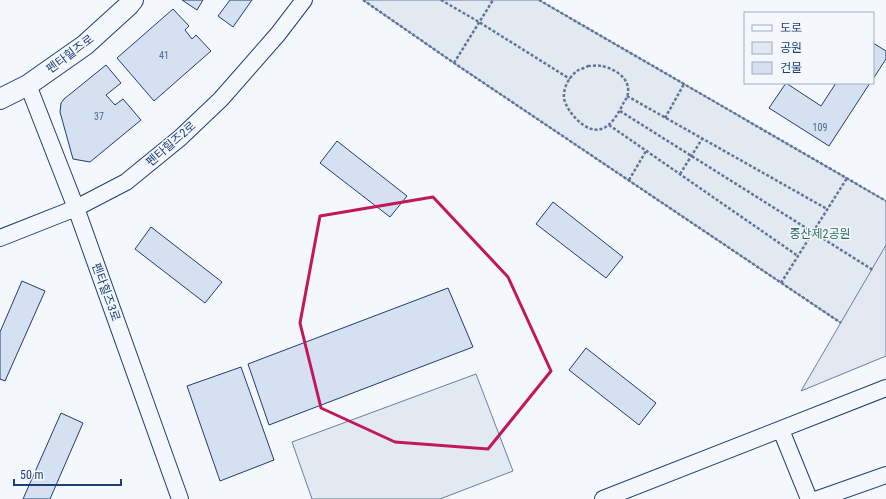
<svg xmlns="http://www.w3.org/2000/svg" width="886" height="499" viewBox="0 0 886 499" font-family="'Roboto Condensed','Noto Sans KR',sans-serif">
<style>
.green{fill:#e3e9f0;stroke:#687fa3}
.parking{fill:#e3e8f0;stroke:#687fa3}
.building{fill:#d5e0f0;stroke:#1d3f73}
.lines{fill:none;stroke-linecap:round;stroke-linejoin:round}
.minor-casing{stroke:#1d3f73;stroke-width:18}
.major-casing{stroke:#1d3f73;stroke-width:22}
.path{stroke:#5e769c;stroke-width:2.5;stroke-dasharray:3 2;stroke-linecap:butt}
.minor{stroke:#f4f7fb;stroke-width:16}
.major{stroke:#f4f7fb;stroke-width:20}
.marked{fill:none;stroke:#c2185b;stroke-width:3;stroke-linejoin:round}
.labels{text-anchor:middle;dominant-baseline:central;stroke-width:3;stroke-linejoin:round;paint-order:stroke}
.number-label{font-size:10px;fill:#4b6792}
.street-label{font-size:12px;fill:#1d3f73;stroke:#f4f7fb}
.park-label{font-size:12px;fill:#2c6c60;stroke:#f4f7fb}
</style>
<rect width="100%" height="100%" fill="#f4f7fb"/>
<path class="green" d="M 363,0 L 539,0 L 886,201 L 886,248 L 841,323 L 454,63 Z
M 476,374 L 513,471 L 440,499 L 312,499 L 292,442 Z"/>
<path class="parking" d="M 886,245 L 886,356 L 801,391 Z"/>
<path class="building" d="M 182,0 L 203,0 L 197,10 Z
M 230,0 L 252,0 L 233,27 L 218,16 Z
M 173,9 L 189,26 L 185,30 L 192,39 L 196,35 L 211,51 L 154,101 L 117,58 Z
M 873,43 L 886,51 L 886,59 L 873,79 Z
M 106,65 L 121,83 L 106,95 L 115,105 L 123,99 L 141,120 L 90,162 L 73,159 L 60,112 L 61,103 L 64,99 Z
M 786,83 L 821,106 L 836,83 L 870,83 L 829,146 L 769,108 Z
M 337,141 L 407,196 L 390,217 L 320,163 Z
M 553,202 L 623,257 L 606,278 L 536,224 Z
M 151,227 L 222,282 L 205,303 L 135,249 Z
M 22,281 L 45,291 L 5,381 L 0,379 L 0,332 Z
M 448,288 L 473,347 L 269,425 L 248,364 Z
M 586,348 L 656,403 L 639,425 L 569,370 Z
M 241,367 L 274,460 L 220,481 L 187,386 Z
M 61,413 L 83,423 L 50,499 L 23,499 Z"/>
<g class="lines">
<defs>
<path id="minor" d="M 28,85 L 76,208 L 180,499
M 0,238 L 76,208 L 126,182 L 180,138 L 221,99 L 278,34 L 304,0
M 781,430 L 809,499
M 603,499 L 886,388
M 818,499 L 886,475"/>
<path id="major" d="M 0,99 L 28,85 L 85,45 L 129,5 L 133,0"/>
</defs>
<use href="#minor" class="minor-casing"/>
<use href="#major" class="major-casing"/>
<path class="path" d="M 363,0 L 454,63 L 841,323
M 441,0 L 479,22 L 570,79
M 539,0 L 886,201
M 454,63 L 493,0
M 588,66 C 592,66 597,65 601,66 C 611,67 627,76 628,88 C 629,93 627,98 624,102 C 619,112 612,126 601,129 C 586,134 566,111 564,98 C 563,88 569,77 577,71 C 580,69 585,68 588,66 Z
M 627,96 L 827,209
M 620,111 L 873,270
M 665,118 L 684,84
M 609,125 L 798,256
M 680,174 L 702,139
M 629,180 L 646,151
M 781,283 L 847,178"/>
<use href="#minor" class="minor"/>
<use href="#major" class="major"/>
</g>
<path class="marked" d="M 433,197 L 508,277 L 551,371 L 488,449 L 395,442 L 321,408 L 300,323 L 320,216 Z"/>
<g class="labels">
<g class="number-label">
<text x="164" y="55">41</text>
<text x="99" y="116">37</text>
<text x="820" y="127">109</text>
</g>
<g class="street-label">
<text transform="translate(70 54) rotate(-37)">펜타힐즈로</text>
<text transform="translate(171 144) rotate(-41)">펜타힐즈2로</text>
<text transform="translate(106 292) rotate(70)">펜타힐즈3로</text>
</g>
<g class="park-label">
<text x="820" y="234">중산제2공원</text>
</g>
</g>
<rect x="744" y="12" width="130" height="72" fill="#f4f7fb" stroke="#9eadc5"/>
<rect x="752" y="25" width="20" height="6" fill="#f4f7fb" stroke="#9eadc5"/>
<text x="780" y="32" font-size="12" fill="#1d3f73">도로</text>
<rect x="752" y="42" width="20" height="12" fill="#e3e9f0" stroke="#9eadc5"/>
<text x="780" y="52" font-size="12" fill="#1d3f73">공원</text>
<rect x="752" y="62" width="20" height="12" fill="#d5e0f0" stroke="#9eadc5"/>
<text x="780" y="72" font-size="12" fill="#1d3f73">건물</text>
<path d="M14 479v6h107v-6" fill="none" stroke="#1d3f73" stroke-width="2"/>
<text x="20" y="479" font-size="12" fill="#1d3f73" stroke="#f4f7fb" stroke-width="3" paint-order="stroke">50 m</text>
</svg>
